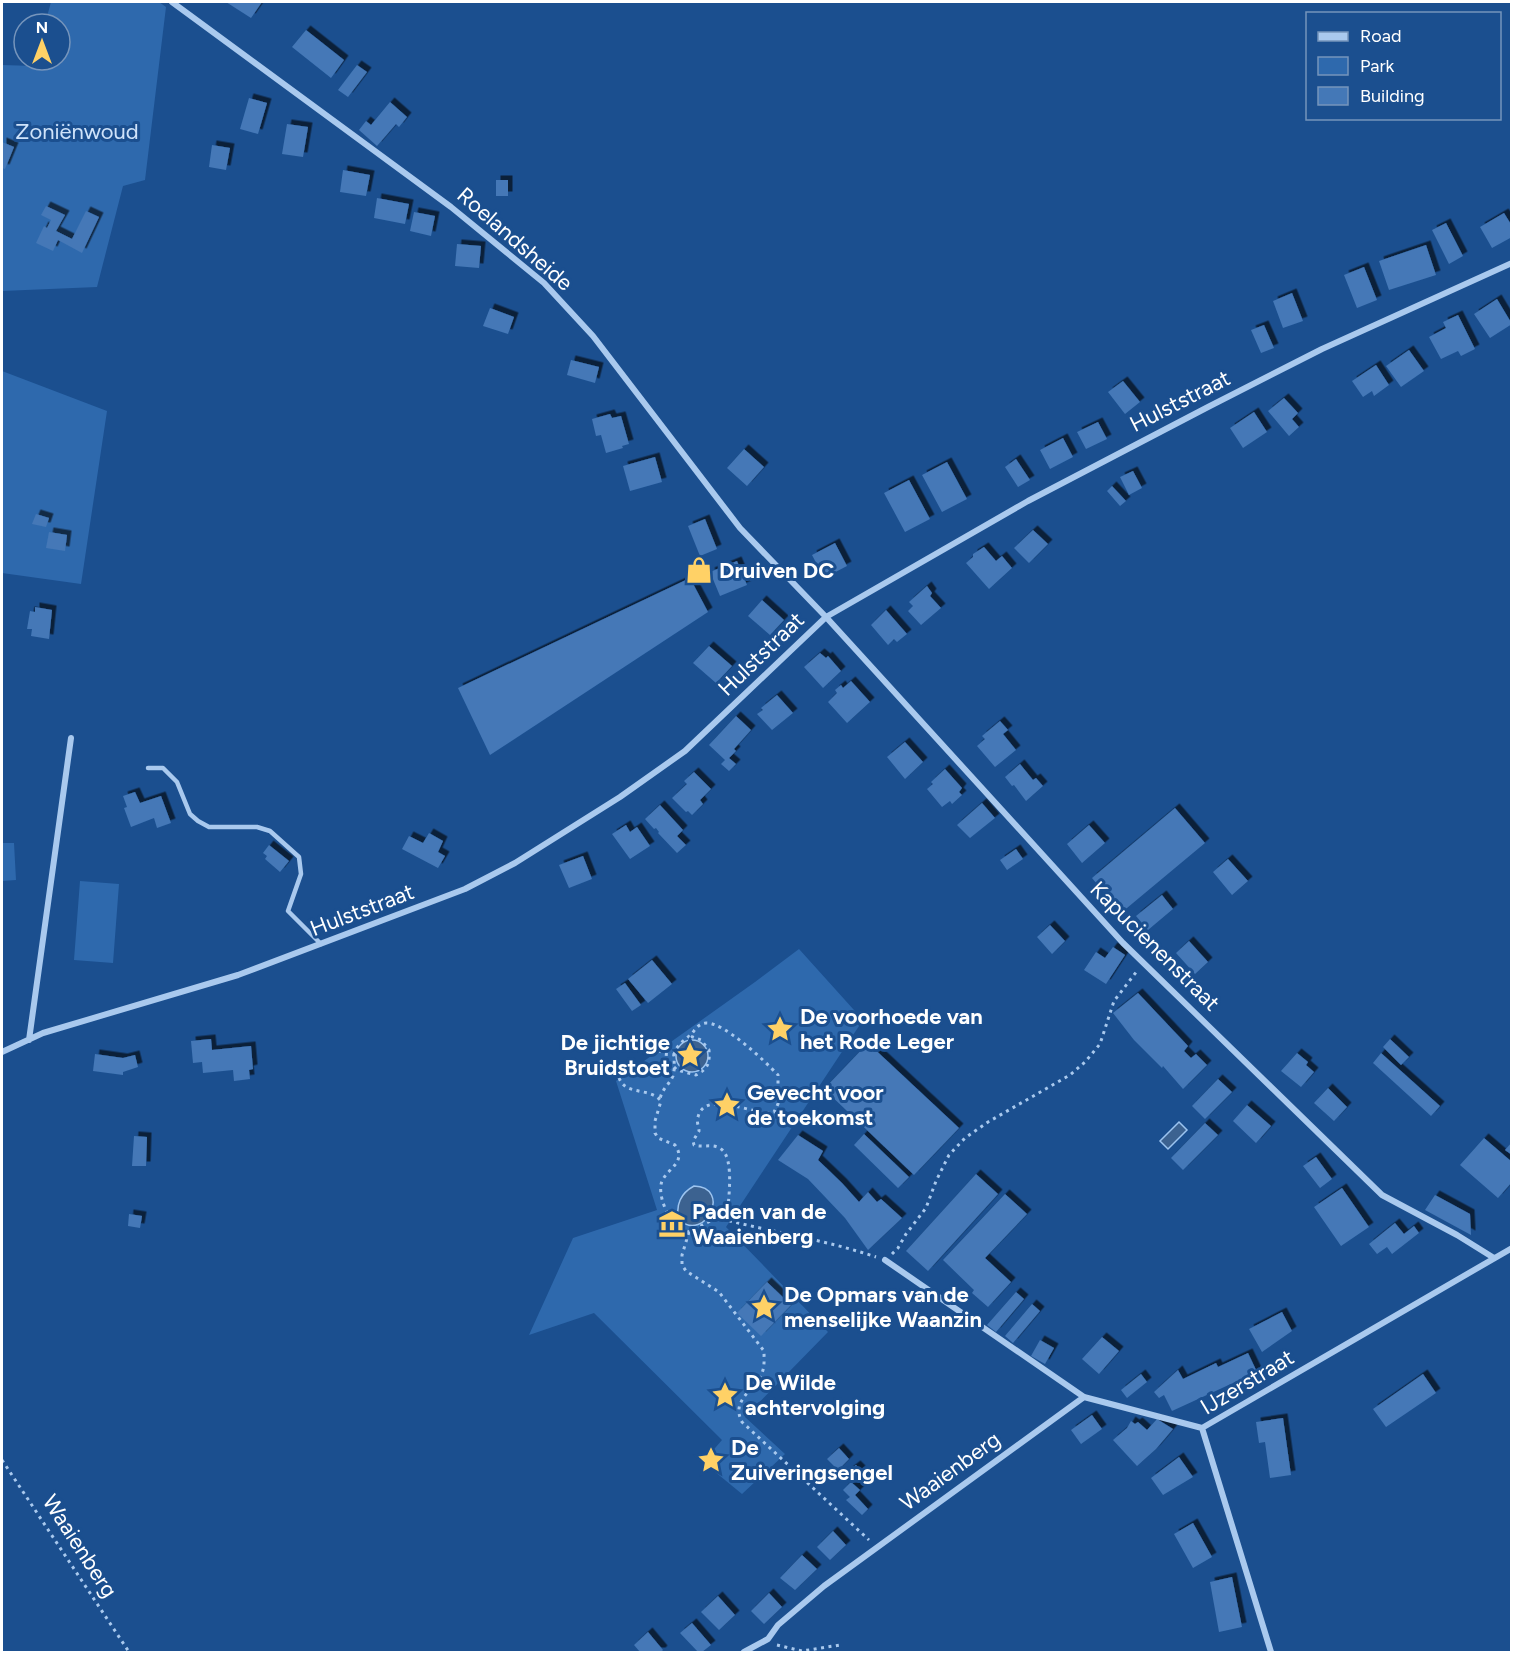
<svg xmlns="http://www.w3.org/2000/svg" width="1513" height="1654" viewBox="0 0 1513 1654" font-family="Figtree,sans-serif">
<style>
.green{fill:#2e69ad}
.water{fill:#3c6290;stroke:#9cc4f0;stroke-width:1.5}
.building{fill:#4478b7;filter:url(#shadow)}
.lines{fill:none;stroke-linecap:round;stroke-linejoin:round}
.path{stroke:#a9c9ee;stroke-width:3;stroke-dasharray:3 4.5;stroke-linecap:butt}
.service{stroke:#a9c9ee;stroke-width:4.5}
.minor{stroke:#a9c9ee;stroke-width:6}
.labels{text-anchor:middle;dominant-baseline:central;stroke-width:6;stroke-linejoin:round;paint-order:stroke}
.park-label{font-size:22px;fill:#cfe3fa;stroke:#1b4f8f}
.street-label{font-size:22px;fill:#fff;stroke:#1b4f8f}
.poi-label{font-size:22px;font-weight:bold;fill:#fff;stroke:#1b4f8f;text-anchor:start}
</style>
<defs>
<filter id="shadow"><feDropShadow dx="4.5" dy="-4.5" stdDeviation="0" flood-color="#0009"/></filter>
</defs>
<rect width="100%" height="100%" fill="#1b4f8f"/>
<path class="green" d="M 51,2 L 159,2 L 166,7 L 145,180 L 123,186 L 97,287 L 2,291 L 2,65 L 34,66 L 35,60 L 60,60 L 60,24 L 45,24 Z
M 2,371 L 107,411 L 81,584 L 2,573 Z
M 2,843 L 14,843 L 16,880 L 2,881 Z
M 80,881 L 119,884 L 113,963 L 74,960 Z
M 799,949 L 863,1020 L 726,1227 L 828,1332 L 745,1417 L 785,1454 L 742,1494 L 703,1462 L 722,1440 L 594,1313 L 529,1335 L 573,1238 L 657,1210 L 616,1081 L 755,982 Z"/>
<path class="water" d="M676 1056a16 16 0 1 1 32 0a16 16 0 1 1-32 0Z
M 1179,1122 L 1187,1130 L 1168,1149 L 1160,1141 Z
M 694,1186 C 732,1187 706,1243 679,1220 C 675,1205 681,1193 694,1186 Z"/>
<path class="building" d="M 226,2 L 262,2 L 251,18 Z
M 306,30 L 344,60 L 331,78 L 292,47 Z
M 357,65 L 367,72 L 348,97 L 338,90 Z
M 249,98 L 267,103 L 258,134 L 240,129 Z
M 390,102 L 407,117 L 399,127 L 396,124 L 377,146 L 359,130 L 366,121 L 371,125 Z
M 287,124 L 308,127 L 303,157 L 282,154 Z
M 2,142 L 14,147 L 5,169 L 2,168 Z
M 212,145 L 230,148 L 226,170 L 209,167 Z
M 343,170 L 370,175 L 366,196 L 340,192 Z
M 496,180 L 508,180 L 508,196 L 496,196 Z
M 377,198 L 409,204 L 405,224 L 374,218 Z
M 46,206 L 65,215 L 56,231 L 72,239 L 86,211 L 99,217 L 82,253 L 58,240 L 53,251 L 36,243 L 44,226 L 47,228 L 51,220 L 41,215 Z
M 414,212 L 435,216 L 431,236 L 410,231 Z
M 1504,213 L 1512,226 L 1512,237 L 1492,248 L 1480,227 Z
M 1446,223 L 1463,256 L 1449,264 L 1432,230 Z
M 457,244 L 481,246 L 479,268 L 455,266 Z
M 1426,245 L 1436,275 L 1389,290 L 1379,261 Z
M 1364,267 L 1377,300 L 1357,308 L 1344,275 Z
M 1292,293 L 1303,321 L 1283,328 L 1273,301 Z
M 1497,299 L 1512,324 L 1490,338 L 1474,314 Z
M 490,308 L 514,317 L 508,334 L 483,326 Z
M 1458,315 L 1475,349 L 1461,356 L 1458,351 L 1441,359 L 1429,337 L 1446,328 L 1443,322 Z
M 1264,325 L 1274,348 L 1261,353 L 1251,330 Z
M 1409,350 L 1424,371 L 1401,387 L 1386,366 Z
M 571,360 L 599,367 L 595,383 L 567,375 Z
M 1376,365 L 1389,385 L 1374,396 L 1372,391 L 1363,397 L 1352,381 Z
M 1123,381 L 1140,402 L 1125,414 L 1108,392 Z
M 1284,398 L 1298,413 L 1292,419 L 1299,427 L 1289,436 L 1268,411 Z
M 1254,412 L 1267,432 L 1243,448 L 1230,428 Z
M 610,414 L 612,418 L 621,416 L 629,444 L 622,446 L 623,448 L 606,453 L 601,435 L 596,436 L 592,419 Z
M 1098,422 L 1107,439 L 1086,449 L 1077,432 Z
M 1063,438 L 1073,457 L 1050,469 L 1040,450 Z
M 744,449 L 764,467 L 747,486 L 727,468 Z
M 655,457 L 662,482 L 630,491 L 623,466 Z
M 1016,459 L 1030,480 L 1018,487 L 1005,467 Z
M 947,462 L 967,499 L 942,512 L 922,475 Z
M 1133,471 L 1142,488 L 1129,495 L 1120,477 Z
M 909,480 L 930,519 L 905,532 L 884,493 Z
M 1112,486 L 1126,501 L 1120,506 L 1107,491 Z
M 36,514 L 49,518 L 46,527 L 32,524 Z
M 705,519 L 717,549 L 700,556 L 688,526 Z
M 1033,530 L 1048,544 L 1029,563 L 1014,548 Z
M 49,532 L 67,535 L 65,551 L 46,548 Z
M 835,543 L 847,566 L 824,578 L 812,555 Z
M 984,547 L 996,561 L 1002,556 L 1012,568 L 989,589 L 966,563 L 973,557 L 973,554 Z
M 737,561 L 747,585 L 720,596 L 710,572 Z
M 690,578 L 708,612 L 490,755 L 458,688 Z
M 927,586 L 932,593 L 930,596 L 941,608 L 921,625 L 908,611 L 913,606 L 909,602 Z
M 762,600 L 784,620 L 770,635 L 748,616 Z
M 35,607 L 52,610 L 49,639 L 31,636 L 32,629 L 27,629 L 30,611 L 35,612 Z
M 886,610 L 907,634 L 897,642 L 894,639 L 888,645 L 871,625 Z
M 709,646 L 732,666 L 716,683 L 693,663 Z
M 820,653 L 826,658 L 828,656 L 841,671 L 823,688 L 804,667 Z
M 851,681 L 870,702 L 847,723 L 828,702 L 837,693 L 835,690 L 841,685 L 843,688 Z
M 777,695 L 793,713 L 772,730 L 757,714 L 763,710 L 761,708 Z
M 736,716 L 751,730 L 734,749 L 736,751 L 729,758 L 736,764 L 729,771 L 721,764 L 725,760 L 709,745 Z
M 1000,721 L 1008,730 L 1003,734 L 1016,750 L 995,767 L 977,746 L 985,739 L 982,736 Z
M 905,742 L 923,762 L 905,779 L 887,757 Z
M 1020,764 L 1033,780 L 1036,778 L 1043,786 L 1026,801 L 1014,785 L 1012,786 L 1005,777 Z
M 945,769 L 962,788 L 959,792 L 962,795 L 952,804 L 950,801 L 942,807 L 927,789 L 933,784 L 931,782 Z
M 694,772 L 711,789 L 700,800 L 703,804 L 692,815 L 688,811 L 686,812 L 672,798 L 687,784 L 684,781 Z
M 135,792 L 140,803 L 161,796 L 171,823 L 157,828 L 154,818 L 131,827 L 124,808 L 127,807 L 123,796 Z
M 982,803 L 995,818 L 970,838 L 957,825 Z
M 660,805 L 683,830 L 677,836 L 686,845 L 677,853 L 658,833 L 659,832 L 656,828 L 654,829 L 645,819 Z
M 1175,808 L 1205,843 L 1121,913 L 1092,878 Z
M 626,825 L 630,832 L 637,827 L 650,846 L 630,859 L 612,834 Z
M 1089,825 L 1105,843 L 1082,863 L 1067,844 Z
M 429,833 L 443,841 L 438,852 L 445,856 L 438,868 L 402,849 L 409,836 L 423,843 Z
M 269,845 L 289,861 L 280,872 L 265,859 L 267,856 L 263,853 Z
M 1016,849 L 1023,859 L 1007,870 L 1000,860 Z
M 583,856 L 592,879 L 569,888 L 559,865 Z
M 1228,859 L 1248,881 L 1232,895 L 1213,872 Z
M 1162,895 L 1173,909 L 1148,930 L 1136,916 Z
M 1050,925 L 1065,941 L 1052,954 L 1037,937 Z
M 1189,941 L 1208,962 L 1195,974 L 1176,953 Z
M 1113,947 L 1125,955 L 1106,984 L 1084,970 L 1096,952 L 1105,958 Z
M 652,960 L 672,984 L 648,1003 L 628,979 Z
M 625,983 L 641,1005 L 632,1011 L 616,989 Z
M 1138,993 L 1188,1046 L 1184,1051 L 1191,1058 L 1196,1054 L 1207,1065 L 1183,1089 L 1163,1066 L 1162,1068 L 1134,1040 L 1113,1013 Z
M 211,1039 L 212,1050 L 251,1046 L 253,1069 L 249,1070 L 250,1079 L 234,1081 L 233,1070 L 203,1073 L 202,1062 L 193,1063 L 191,1041 Z
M 1390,1039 L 1409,1057 L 1401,1065 L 1383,1047 Z
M 868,1043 L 959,1128 L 914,1175 L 824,1089 Z
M 1297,1053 L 1308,1062 L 1306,1065 L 1314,1072 L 1301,1087 L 1281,1071 Z
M 1381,1053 L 1440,1106 L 1431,1116 L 1373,1063 Z
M 95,1054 L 123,1058 L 135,1055 L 138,1067 L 123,1072 L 123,1075 L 93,1071 Z
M 1218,1079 L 1232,1092 L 1205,1119 L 1192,1106 Z
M 1328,1088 L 1347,1107 L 1334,1121 L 1314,1103 Z
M 1247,1105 L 1271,1126 L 1256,1143 L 1233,1121 Z
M 1205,1123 L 1218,1135 L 1183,1170 L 1171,1158 Z
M 864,1134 L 909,1177 L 898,1188 L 854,1145 Z
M 798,1135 L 823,1151 L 818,1160 L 842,1183 L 859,1202 L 868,1192 L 877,1202 L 881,1199 L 902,1218 L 868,1250 L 845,1218 L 808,1179 L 778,1160 Z
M 134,1136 L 147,1137 L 146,1166 L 132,1166 Z
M 1484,1138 L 1512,1162 L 1512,1182 L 1498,1198 L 1460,1165 Z
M 1512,1142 L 1512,1155 L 1505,1150 Z
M 1316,1157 L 1332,1179 L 1320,1188 L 1303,1166 Z
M 976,1174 L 998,1194 L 928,1271 L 906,1251 Z
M 1342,1188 L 1369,1227 L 1341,1246 L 1314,1207 Z
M 1005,1194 L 1027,1214 L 985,1258 L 1011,1282 L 988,1307 L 972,1293 L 974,1290 L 943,1260 Z
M 1435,1195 L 1470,1214 L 1471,1235 L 1425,1210 Z
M 129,1214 L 142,1216 L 140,1228 L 128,1226 Z
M 1395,1223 L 1404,1234 L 1414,1226 L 1419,1233 L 1392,1254 L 1387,1247 L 1377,1254 L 1369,1244 Z
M 767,1282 L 791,1305 L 761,1336 L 737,1313 Z
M 1016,1292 L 1024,1299 L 996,1332 L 987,1325 Z
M 1032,1304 L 1040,1311 L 1013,1343 L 1005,1336 Z
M 1282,1312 L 1292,1331 L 1262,1352 L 1249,1329 Z
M 1102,1337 L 1119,1351 L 1099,1374 L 1082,1359 Z
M 1040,1340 L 1054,1348 L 1045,1364 L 1031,1356 Z
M 1248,1353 L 1257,1372 L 1172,1411 L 1164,1395 L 1159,1398 L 1154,1392 L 1178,1370 L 1183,1379 L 1216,1363 L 1218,1367 Z
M 1141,1374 L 1147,1382 L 1127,1398 L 1121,1390 Z
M 1423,1374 L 1436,1393 L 1386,1427 L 1373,1409 Z
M 1092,1415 L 1102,1429 L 1081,1444 L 1071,1430 Z
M 1283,1418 L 1291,1475 L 1270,1478 L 1265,1442 L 1259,1443 L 1256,1422 Z
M 1157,1419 L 1173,1429 L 1156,1449 L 1137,1466 L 1113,1440 L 1127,1428 L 1131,1421 L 1135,1424 L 1138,1422 L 1147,1430 Z
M 839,1448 L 849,1459 L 838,1470 L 827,1459 Z
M 1179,1457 L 1193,1477 L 1163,1495 L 1151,1478 Z
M 856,1465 L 861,1470 L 853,1478 L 847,1472 Z
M 851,1482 L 860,1490 L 855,1495 L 868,1509 L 862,1515 L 846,1500 L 850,1497 L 843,1490 Z
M 1193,1523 L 1212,1557 L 1193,1568 L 1174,1534 Z
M 833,1531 L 846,1545 L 830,1560 L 817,1547 Z
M 802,1555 L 817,1569 L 795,1590 L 780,1578 Z
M 1232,1577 L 1242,1627 L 1219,1632 L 1210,1582 Z
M 769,1593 L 782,1607 L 764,1624 L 751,1611 Z
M 718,1596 L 735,1615 L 719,1630 L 701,1612 Z
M 692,1623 L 711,1645 L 702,1652 L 698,1652 L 680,1633 Z
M 648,1632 L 663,1650 L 661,1652 L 640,1652 L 634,1645 Z"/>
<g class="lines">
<path class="path" d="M 659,1050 L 663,1054 L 674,1055 C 674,1062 675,1069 673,1076 C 669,1085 662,1089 660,1099
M 674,1055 C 676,1046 681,1043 688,1037 C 695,1032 696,1024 706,1023 C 724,1022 766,1062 778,1075 L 778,1104 L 774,1112 C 756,1117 705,1088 698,1117 C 696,1121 699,1127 699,1131 L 693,1141 L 694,1145 C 703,1148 713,1143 721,1149 C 735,1158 728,1203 727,1218 L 730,1221 C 779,1233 829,1241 876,1257
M 674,1067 L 677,1070 L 696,1075 C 708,1069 710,1063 709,1050 L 701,1040 L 690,1036
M 619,1078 C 626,1096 650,1087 661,1101 L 655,1121 L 655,1133 L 658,1138 L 675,1145 C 687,1162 668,1168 662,1181 C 657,1194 667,1217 677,1226 C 680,1229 685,1230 689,1232 L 714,1219 L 727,1218
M 689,1232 L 682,1255 L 682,1265 L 686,1271 L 719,1292 L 764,1351 C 764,1359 765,1368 761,1375 C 752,1392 731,1401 742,1422 L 869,1540
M 892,1254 L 898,1248 L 906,1234 L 926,1208 L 936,1181 L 949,1155 L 965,1138 L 988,1122 L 1070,1075 L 1085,1062 L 1100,1044 L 1114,1001 L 1137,971
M 2,1460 L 129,1652
M 777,1645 L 802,1651 L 840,1645"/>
<path class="service" d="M 148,768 L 163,768 L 177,782 L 190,814 L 198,821 L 209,827 L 257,827 L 270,831 L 299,857 L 301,874 L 288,911 L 321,944"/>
<path class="minor" d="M 172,2 L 451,207 L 544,283 L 593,336 L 740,528 L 826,617 L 1123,943 L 1382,1195 L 1457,1235 L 1494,1258
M 29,1040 L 71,738
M 2,1052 L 43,1033 L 238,975 L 465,889 L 515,863 L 620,797 L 685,751 L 826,617 L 1028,501 L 1208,407 L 1322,349 L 1512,263
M 885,1260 L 1084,1397 L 1202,1428
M 1202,1428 L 1512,1248
M 1202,1428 L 1271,1652
M 744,1652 L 768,1639 L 778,1625 L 824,1586 L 1084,1397"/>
</g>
<defs>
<symbol id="shop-bare" viewBox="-9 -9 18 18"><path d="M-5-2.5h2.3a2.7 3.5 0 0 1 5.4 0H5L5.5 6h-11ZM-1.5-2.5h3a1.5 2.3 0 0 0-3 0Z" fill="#ffd166" stroke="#1b4f8f" stroke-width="2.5" paint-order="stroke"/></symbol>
<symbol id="sight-bare" viewBox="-9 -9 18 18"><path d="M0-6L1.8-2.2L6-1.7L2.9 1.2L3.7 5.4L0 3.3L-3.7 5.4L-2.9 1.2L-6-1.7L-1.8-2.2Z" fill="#ffd166" stroke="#1b4f8f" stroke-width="2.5" paint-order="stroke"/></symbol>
<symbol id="museum-bare" viewBox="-9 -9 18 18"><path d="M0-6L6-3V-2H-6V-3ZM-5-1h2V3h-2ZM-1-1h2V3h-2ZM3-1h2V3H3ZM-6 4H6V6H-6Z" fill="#ffd166" stroke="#1b4f8f" stroke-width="2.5" paint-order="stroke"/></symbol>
</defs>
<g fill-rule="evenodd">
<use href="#shop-bare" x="680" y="551" width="38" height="38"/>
<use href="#sight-bare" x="761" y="1010" width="38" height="38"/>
<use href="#sight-bare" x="671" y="1036" width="38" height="38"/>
<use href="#sight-bare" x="708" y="1086" width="38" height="38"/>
<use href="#museum-bare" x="653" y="1205" width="38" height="38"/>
<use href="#sight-bare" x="745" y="1288" width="38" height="38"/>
<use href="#sight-bare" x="706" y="1376" width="38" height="38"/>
<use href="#sight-bare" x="692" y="1441" width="38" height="38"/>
</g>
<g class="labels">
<g class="park-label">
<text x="77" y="131">Zoniënwoud</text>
</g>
<g class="street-label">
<text transform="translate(515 239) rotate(41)">Roelandsheide</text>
<text transform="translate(1180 401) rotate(-27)">Hulststraat</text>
<text transform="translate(761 654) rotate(-44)">Hulststraat</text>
<text transform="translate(362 910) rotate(-21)">Hulststraat</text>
<text transform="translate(1155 946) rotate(45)">Kapucienenstraat</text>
<text transform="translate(1247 1382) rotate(-31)">IJzerstraat</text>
<text transform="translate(950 1471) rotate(-36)">Waaienberg</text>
<text transform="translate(80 1546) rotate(57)">Waaienberg</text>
</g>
<g class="poi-label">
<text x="719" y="570">Druiven DC</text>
<text x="800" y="1016">De voorhoede van<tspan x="800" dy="25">het Rode Leger</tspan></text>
<text x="670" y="1042" text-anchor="end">De jichtige<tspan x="670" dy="25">Bruidstoet</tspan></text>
<text x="747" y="1092">Gevecht voor<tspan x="747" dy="25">de toekomst</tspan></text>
<text x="692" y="1211">Paden van de<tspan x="692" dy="25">Waaienberg</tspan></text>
<text x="784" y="1294">De Opmars van de<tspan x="784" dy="25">menselijke Waanzin</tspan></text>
<text x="745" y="1382">De Wilde<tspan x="745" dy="25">achtervolging</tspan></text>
<text x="731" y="1447">De<tspan x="731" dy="25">Zuiveringsengel</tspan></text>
</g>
</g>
<rect width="1513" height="1654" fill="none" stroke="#ffffff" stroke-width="6"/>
<rect x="1306" y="12" width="195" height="108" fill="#1b4f8f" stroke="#7695bc" stroke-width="1.5"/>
<rect x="1318" y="32" width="30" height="9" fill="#a9c9ee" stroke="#7695bc" stroke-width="1.5"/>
<text x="1360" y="42" font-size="18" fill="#ffffff">Road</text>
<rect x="1318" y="57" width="30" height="18" fill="#2e69ad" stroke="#7695bc" stroke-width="1.5"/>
<text x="1360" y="72" font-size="18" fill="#ffffff">Park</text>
<rect x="1318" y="87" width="30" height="18" fill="#4478b7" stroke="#7695bc" stroke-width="1.5"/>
<text x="1360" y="102" font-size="18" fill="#ffffff">Building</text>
<g transform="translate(42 42)"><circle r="28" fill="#1b4f8f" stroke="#7695bc" stroke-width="1.5"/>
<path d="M0-4.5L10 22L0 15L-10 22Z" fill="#ffd166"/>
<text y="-9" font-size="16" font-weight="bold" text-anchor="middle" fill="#ffffff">N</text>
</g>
</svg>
